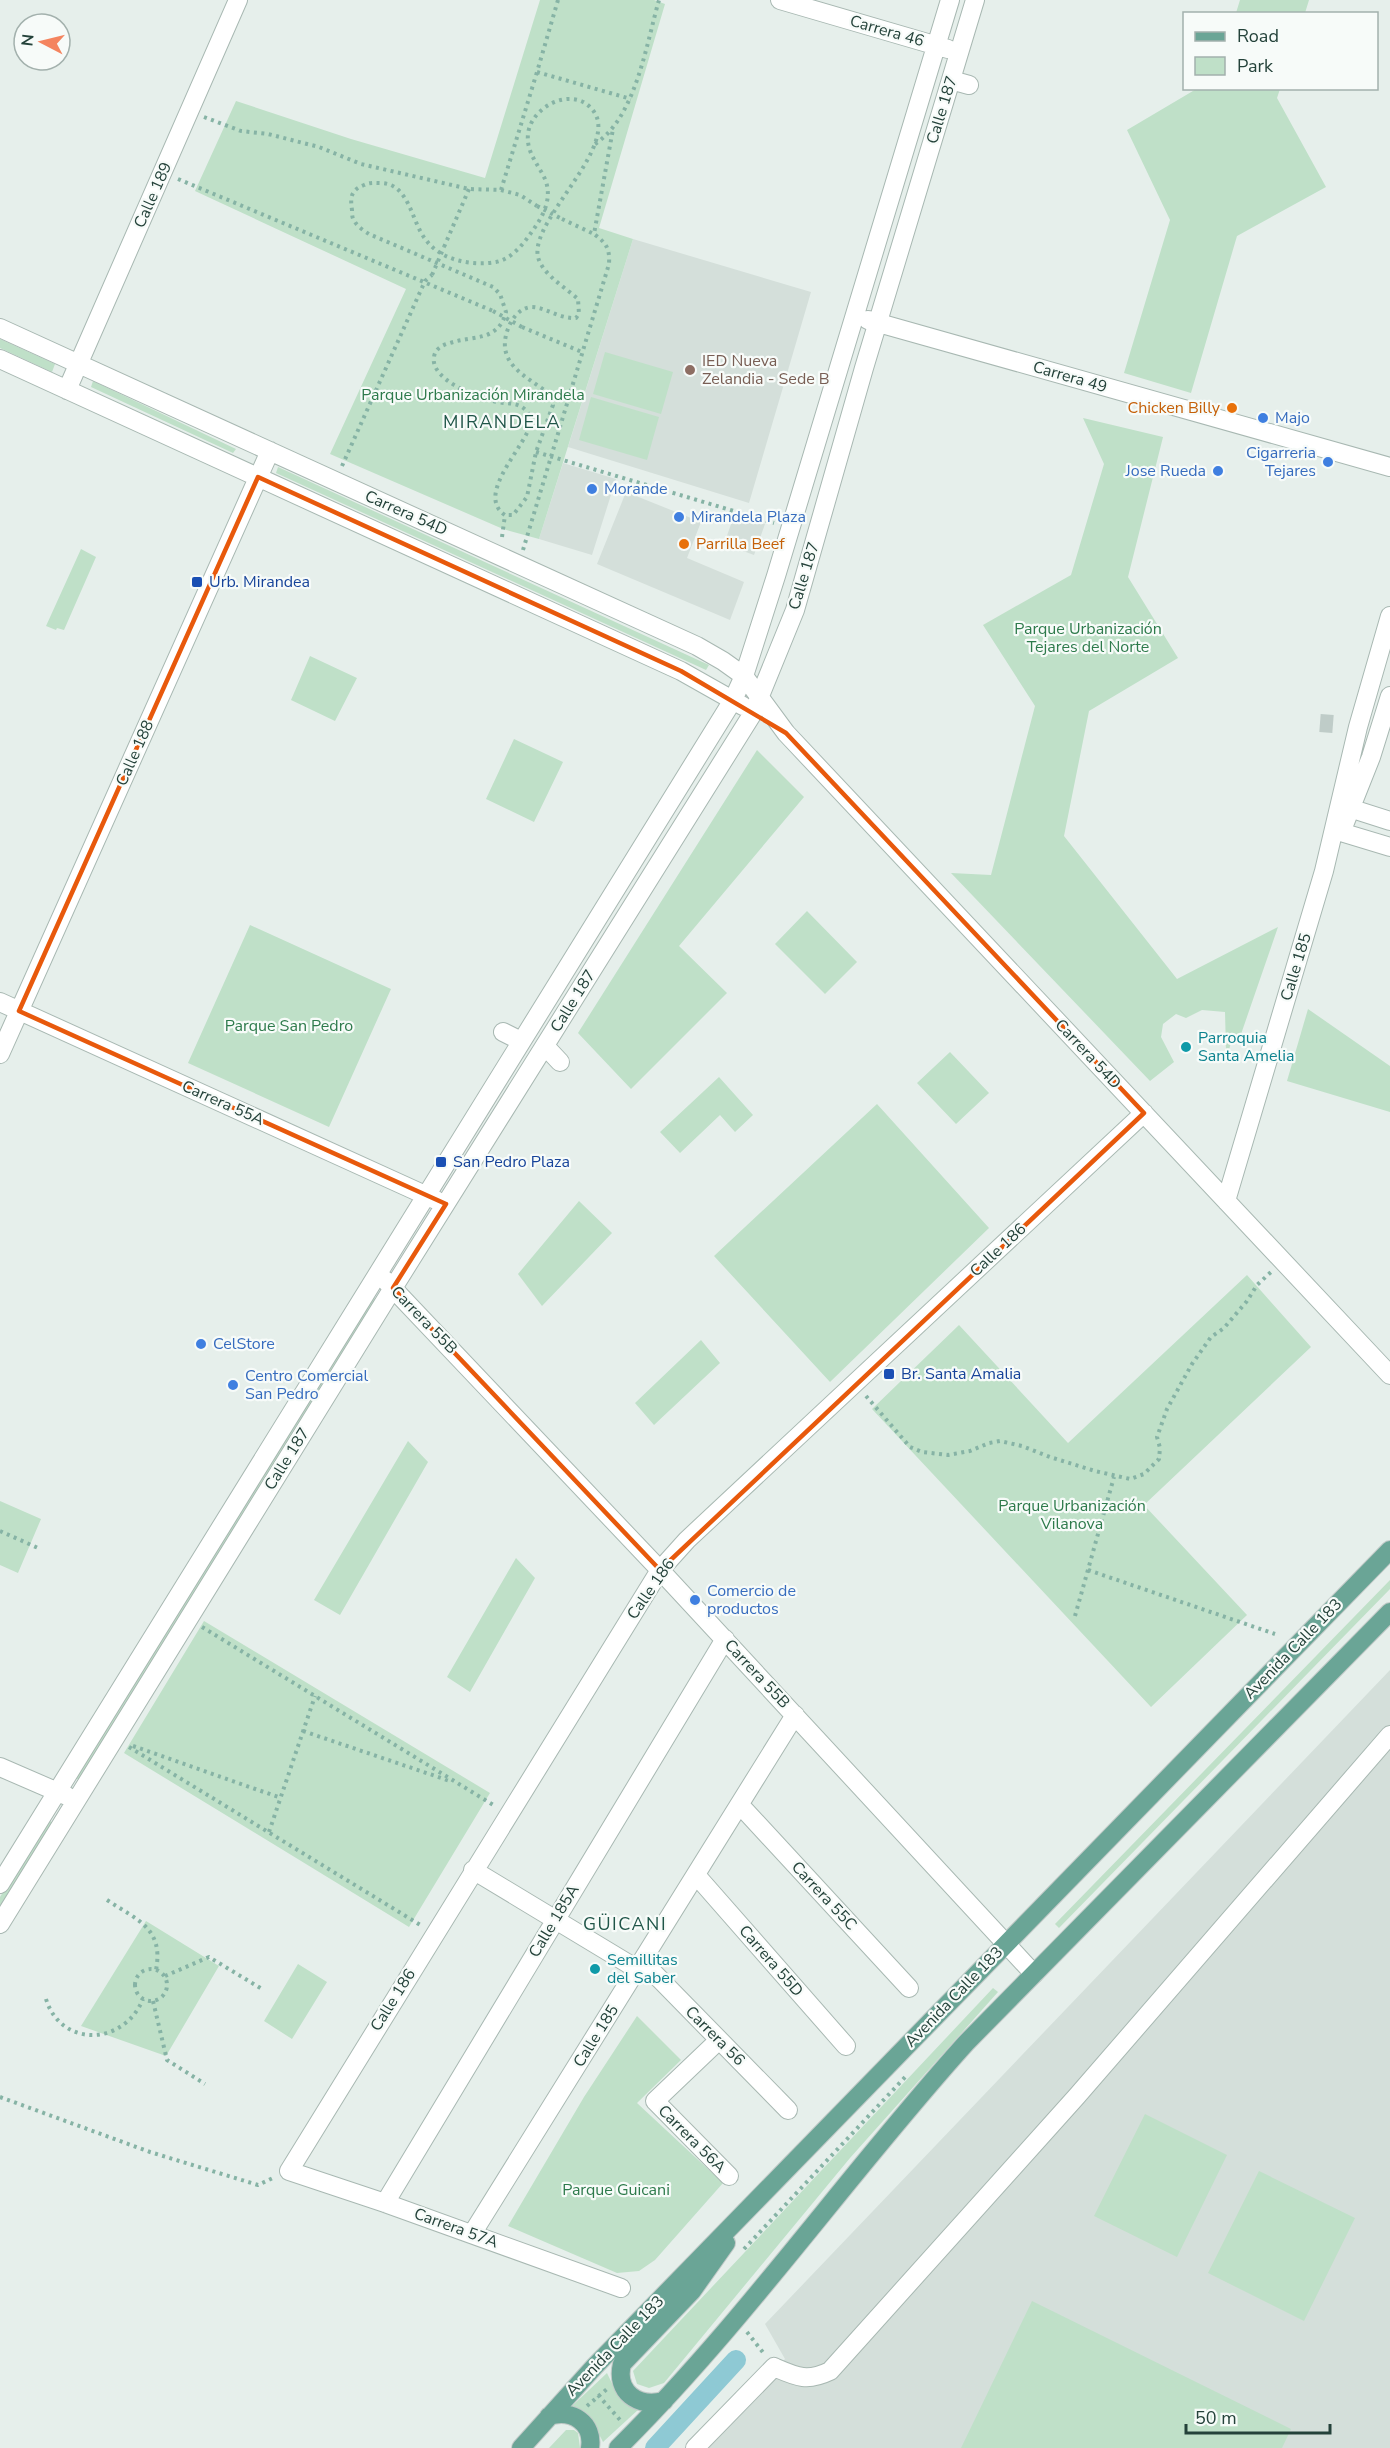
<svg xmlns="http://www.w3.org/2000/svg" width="1390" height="2448" viewBox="0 0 1390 2448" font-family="'Nunito Sans',sans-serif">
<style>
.built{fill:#d4dfda}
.green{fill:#bfe0c8}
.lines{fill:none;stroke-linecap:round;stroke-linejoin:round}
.canal{stroke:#8ec9d4;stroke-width:20}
.minor-tunnel{stroke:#bfccc8;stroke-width:18;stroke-dasharray:18 9;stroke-linecap:butt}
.minor-casing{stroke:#a8b8b2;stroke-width:20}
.major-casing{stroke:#c2cac8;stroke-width:20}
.path{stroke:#86b3a5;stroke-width:4;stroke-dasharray:3 4.5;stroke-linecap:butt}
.minor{stroke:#fff;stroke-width:18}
.major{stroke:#6aa596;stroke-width:18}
.path-bridge{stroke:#86b3a5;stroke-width:4;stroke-dasharray:3 4.5;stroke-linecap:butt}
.marked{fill:none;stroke:#e8590c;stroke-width:4.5;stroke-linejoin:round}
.education-dot{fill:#8d6e63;stroke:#f7fbf9;stroke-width:2}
.food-dot{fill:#e8710a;stroke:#f7fbf9;stroke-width:2}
.shop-dot{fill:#3f7fe0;stroke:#f7fbf9;stroke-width:2}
.transit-dot{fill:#1a4fb4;stroke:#f7fbf9;stroke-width:2}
.culture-dot{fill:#0f9aa8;stroke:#f7fbf9;stroke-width:2}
.labels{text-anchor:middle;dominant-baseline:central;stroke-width:4.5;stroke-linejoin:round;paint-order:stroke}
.street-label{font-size:16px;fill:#24423a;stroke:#f7fbf9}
.education-label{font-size:16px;fill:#785e54;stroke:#f7fbf9;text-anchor:start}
.park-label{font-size:16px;fill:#2d7a4b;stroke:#f7fbf9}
.food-label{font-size:16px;fill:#c56008;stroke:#f7fbf9;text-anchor:end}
.shop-label{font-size:16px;fill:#366cbe;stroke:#f7fbf9;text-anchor:start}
.transit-label{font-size:16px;fill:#164399;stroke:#f7fbf9;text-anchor:start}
.culture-label{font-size:16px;fill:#0d838f;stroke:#f7fbf9;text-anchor:start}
.neighbourhood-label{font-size:18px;letter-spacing:1.5px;fill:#1f5548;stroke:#f7fbf9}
</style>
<rect width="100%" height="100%" fill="#e6efeb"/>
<path class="built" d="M 633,239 L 811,292 L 749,503 L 568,447 Z
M 563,463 L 616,479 L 592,555 L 539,539 Z
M 626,492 L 701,522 L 687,558 L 744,582 L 730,620 L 597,564 Z
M 735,513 L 765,524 L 754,555 L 724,544 Z
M 1390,1670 L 1390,2448 L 706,2448 L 785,2359 L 765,2324 Z"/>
<path class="green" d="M 540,0 L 654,0 L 665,4 L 599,228 L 633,239 L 539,539 L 503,529 L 330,454 L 406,289 L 195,191 L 236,101 L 351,139 L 485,178 Z
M 1240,0 L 1309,0 L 1305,13 L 1236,13 Z
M 1198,88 L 1280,89 L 1277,98 L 1326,187 L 1237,236 L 1191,393 L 1124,373 L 1170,220 L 1127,130 Z
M 0,339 L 55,364 L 52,372 L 0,348 Z
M 605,352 L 673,372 L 661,414 L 593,394 Z
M 93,381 L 236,449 L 233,453 L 91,387 Z
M 591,397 L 659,417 L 647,460 L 579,440 Z
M 1083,418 L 1163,437 L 1128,577 L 1178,658 L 1089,711 L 1064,836 L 1177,979 L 1278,927 L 1239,1040 L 1232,1038 L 1229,1050 L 1226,1050 L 1225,1012 L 1202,1010 L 1186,1018 L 1176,1014 L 1163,1024 L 1161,1037 L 1174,1062 L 1150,1081 L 951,873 L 991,875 L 1035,706 L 983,625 L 1071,575 L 1104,464 Z
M 278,467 L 709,665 L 706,670 L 276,473 Z
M 81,549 L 96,557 L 64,630 L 57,628 L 56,630 L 46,626 Z
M 310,656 L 357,678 L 335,721 L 291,700 Z
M 514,739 L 563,762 L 534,822 L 486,799 Z
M 757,750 L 804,797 L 679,946 L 727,993 L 631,1089 L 578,1033 Z
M 807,911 L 857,962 L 825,994 L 775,944 Z
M 250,925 L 391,989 L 329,1127 L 188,1063 Z
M 1308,1009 L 1390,1066 L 1390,1112 L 1287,1081 Z
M 950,1052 L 989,1093 L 956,1124 L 917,1083 Z
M 719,1077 L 753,1115 L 735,1132 L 720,1115 L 680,1153 L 660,1132 Z
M 877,1104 L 989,1228 L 830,1382 L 714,1256 Z
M 579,1201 L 612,1233 L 542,1306 L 518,1274 Z
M 1247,1275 L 1311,1347 L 1144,1505 L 1247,1615 L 1151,1707 L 872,1409 L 959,1325 L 1068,1443 Z
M 374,1295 L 375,1301 L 79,1779 L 76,1779 L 75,1777 Z
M 701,1340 L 720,1363 L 654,1425 L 635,1403 Z
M 408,1441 L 428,1462 L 340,1615 L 314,1600 Z
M 0,1501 L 41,1519 L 18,1573 L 0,1565 Z
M 516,1558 L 535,1578 L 470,1692 L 447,1677 Z
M 1390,1580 L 1390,1589 L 1059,1928 L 1055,1924 Z
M 204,1621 L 490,1793 L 409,1927 L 124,1753 Z
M 50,1821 L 52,1823 L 0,1912 L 0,1897 L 46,1823 Z
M 146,1921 L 219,1966 L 166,2056 L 81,2026 Z
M 298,1964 L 327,1982 L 292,2039 L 264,2021 Z
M 993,1988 L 998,1992 L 850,2158 L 664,2383 L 649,2388 L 637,2384 L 633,2371 Z
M 637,2016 L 681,2060 L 637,2103 L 723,2183 L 655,2260 L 639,2271 L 617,2273 L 508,2226 L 584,2097 Z
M 1145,2114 L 1227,2155 L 1177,2257 L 1094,2216 Z
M 1259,2171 L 1355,2218 L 1304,2321 L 1208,2273 Z
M 1032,2301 L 1291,2429 L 1282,2448 L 961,2448 Z
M 607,2373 L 618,2396 L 639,2409 L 603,2442 C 593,2423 593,2416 571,2407 Z
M 566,2430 L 574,2430 L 578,2433 L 580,2448 L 549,2448 Z"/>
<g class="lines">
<path class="canal" d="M 655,2448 L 736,2360"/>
<path class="minor-tunnel" d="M 1320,723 L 1333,724"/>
<defs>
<path id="minor" d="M 780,0 L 948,49
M 951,80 L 969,85
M 868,320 L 1390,467
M 0,328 L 697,646 L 723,661 L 744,676 L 786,733 L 1390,1375
M 0,359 L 681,671 L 743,706
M 67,390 L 238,0
M 1340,805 L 1390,821
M 1344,825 L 1371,757 L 1390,696
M 1334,830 L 1390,847
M 0,1002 L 436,1200
M 503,1032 L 521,1041
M 545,1046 L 560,1062
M 0,1054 L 270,451
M 1226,1201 L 1324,871 L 1358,727 L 1390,616
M 385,1280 L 660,1570 L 1034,1974
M 0,1767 L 67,1796
M 740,1805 L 909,1988
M 473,1870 L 637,1969
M 696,1875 L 846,2046
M 0,1884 L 733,700 L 744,676 L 776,576 L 950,0
M 0,1924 L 393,1288 L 753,713 L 795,610 L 864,368 L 975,0
M 642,1961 L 788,2110
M 719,2040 L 655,2101 L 729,2176
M 385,2203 L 725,1639
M 472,2234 L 795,1715
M 621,2288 L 385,2203 L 289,2171 L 660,1570 L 687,1540 L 1144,1113
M 695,2448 L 774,2367 C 797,2377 807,2382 830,2371 L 1077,2096 L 1390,1735"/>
<path id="major" d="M 664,2401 C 638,2408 615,2392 622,2364 L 692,2291 L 726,2243
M 549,2416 C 572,2409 594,2423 590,2448
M 521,2448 L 594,2367 L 1390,1550
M 618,2448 C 745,2322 847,2175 966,2043 L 1390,1612"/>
</defs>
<use href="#minor" class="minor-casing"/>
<use href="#major" class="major-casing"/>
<path class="path" d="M 558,0 L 537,72 L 631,99
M 204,117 L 241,131 L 268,134 L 319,147 L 361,164 L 469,189 L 501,190 L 520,195 L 537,206
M 595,144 C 636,117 646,45 659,0
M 178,179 L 493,311
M 501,190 L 537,72
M 562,219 L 594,234
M 444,247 L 469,189
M 522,327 L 582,352
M 536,452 L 774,523
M 342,466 L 425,281 L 432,275
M 502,537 L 505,515 C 474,494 527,446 532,420 C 529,414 526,409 520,406 C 512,402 501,404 493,401 C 475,397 430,379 434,357 C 435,349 442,345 450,343 C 474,335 498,342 506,312 L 500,294 L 493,287 L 369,234 C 364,231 358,227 355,222 C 352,219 352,214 352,210 C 350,197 351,190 364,185 C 370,182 375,183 381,183 C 410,184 411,222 426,240 C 441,261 473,266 496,262 C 510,259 520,248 528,237 C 540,221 554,201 545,179 C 538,164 526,152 528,134 C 531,107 570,87 590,107 C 627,142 529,219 538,257 C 542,274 566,288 578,299 L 579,314 L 576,318 C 559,319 546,307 531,307 C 521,308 514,316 510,324 C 492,363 525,375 551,395 L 553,405 L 536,452 L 527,497 L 513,515 L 505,515
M 523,550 L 609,264 C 610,248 606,243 594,234 L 613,129
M 866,1396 L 910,1447 L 922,1452 L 948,1455 L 970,1451 L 989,1443 L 1000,1441 L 1022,1446 L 1050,1457 L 1095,1471 L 1130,1479 L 1144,1474 L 1159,1459 L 1160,1448 L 1157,1437 L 1167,1409 L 1192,1364 L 1211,1337 L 1224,1328 L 1247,1301 L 1257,1285 L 1271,1272
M 0,1531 L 38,1548
M 1088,1570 L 1275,1634
M 1075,1616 L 1114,1477
M 202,1627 L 495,1806
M 303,1731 L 450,1781
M 133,1746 L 281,1798
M 129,1747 L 422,1926
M 269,1832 L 315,1696
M 107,1900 C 137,1920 164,1928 156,1970
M135 1985a16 16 0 1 1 32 0a16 16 0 1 1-32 0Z
M 165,1976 L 209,1957 L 262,1989
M 46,1999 C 61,2048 124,2046 143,1999
M 153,2001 L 167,2060 L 205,2084
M 0,2097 L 150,2152 L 258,2185 L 275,2177
M 744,2249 L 907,2075
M 747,2332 L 765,2355
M 598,2395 L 621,2421
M 587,2406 L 607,2389"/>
<use href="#minor" class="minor"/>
<use href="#major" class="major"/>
<path class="path-bridge" d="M 537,206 L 562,219
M 432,275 L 444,247
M 493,311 L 522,327"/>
</g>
<path class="marked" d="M 258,477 L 681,671 L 786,733 L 1144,1113 L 660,1570 L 393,1288 L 446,1204 L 19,1011 Z"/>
<circle class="education-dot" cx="690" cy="370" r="6"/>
<g class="food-dot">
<circle cx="1232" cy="408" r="6"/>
<circle cx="684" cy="544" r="6"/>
</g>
<g class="shop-dot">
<circle cx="1263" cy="418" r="6"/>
<circle cx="1328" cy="462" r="6"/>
<circle cx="1218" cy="471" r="6"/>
<circle cx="592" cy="489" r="6"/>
<circle cx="679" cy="517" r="6"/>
<circle cx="201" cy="1344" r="6"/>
<circle cx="233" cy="1385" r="6"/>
<circle cx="695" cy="1600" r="6"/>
</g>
<g class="transit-dot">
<rect x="191" y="576" width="12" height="12" rx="3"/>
<rect x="435" y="1156" width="12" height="12" rx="3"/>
<rect x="883" y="1368" width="12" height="12" rx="3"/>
</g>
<g class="culture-dot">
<circle cx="1186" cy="1047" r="6"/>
<circle cx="595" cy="1969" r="6"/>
</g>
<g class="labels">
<g class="street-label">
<text transform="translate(887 31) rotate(16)">Carrera 46</text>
<text transform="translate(942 110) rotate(-73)">Calle 187</text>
<text transform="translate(153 195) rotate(-66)">Calle 189</text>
<text transform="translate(1070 377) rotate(16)">Carrera 49</text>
<text transform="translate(406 513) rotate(24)">Carrera 54D</text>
<text transform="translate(804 576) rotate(-73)">Calle 187</text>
<text transform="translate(135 753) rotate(-66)">Calle 188</text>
<text transform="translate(1296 967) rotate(-73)">Calle 185</text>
<text transform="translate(573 1001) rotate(-58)">Calle 187</text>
<text transform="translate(1088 1054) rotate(47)">Carrera 54D</text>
<text transform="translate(223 1103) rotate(24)">Carrera 55A</text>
<text transform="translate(998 1250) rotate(-43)">Calle 186</text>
<text transform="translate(424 1320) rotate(46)">Carrera 55B</text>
<text transform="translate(287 1459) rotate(-58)">Calle 187</text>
<text transform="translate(651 1589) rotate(-55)">Calle 186</text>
<text transform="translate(1293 1649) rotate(-46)">Avenida Calle 183</text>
<text transform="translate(757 1674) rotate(47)">Carrera 55B</text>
<text transform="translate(824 1896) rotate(47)">Carrera 55C</text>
<text transform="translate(554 1921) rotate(-59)">Calle 185A</text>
<text transform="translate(771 1961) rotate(49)">Carrera 55D</text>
<text transform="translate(954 1997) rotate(-46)">Avenida Calle 183</text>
<text transform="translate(393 2000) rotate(-58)">Calle 186</text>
<text transform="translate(596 2036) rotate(-58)">Calle 185</text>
<text transform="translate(715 2036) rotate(45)">Carrera 56</text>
<text transform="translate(692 2139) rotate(45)">Carrera 56A</text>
<text transform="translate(456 2228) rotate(20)">Carrera 57A</text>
<text transform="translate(615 2346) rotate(-46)">Avenida Calle 183</text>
</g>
<g class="education-label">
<text x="702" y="361">IED Nueva<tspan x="702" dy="18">Zelandia - Sede B</tspan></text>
</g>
<g class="park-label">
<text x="473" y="395">Parque Urbanización Mirandela</text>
<text x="1088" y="629">Parque Urbanización<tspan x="1088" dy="18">Tejares del Norte</tspan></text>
<text x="289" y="1026">Parque San Pedro</text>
<text x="1072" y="1506">Parque Urbanización<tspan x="1072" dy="18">Vilanova</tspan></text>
<text x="616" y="2190">Parque Guicani</text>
</g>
<g class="food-label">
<text x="1220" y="408">Chicken Billy</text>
<text x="696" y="544" text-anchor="start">Parrilla Beef</text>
</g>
<g class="shop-label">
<text x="1275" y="418">Majo</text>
<text x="1316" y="453" text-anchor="end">Cigarreria<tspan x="1316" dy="18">Tejares</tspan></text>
<text x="1206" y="471" text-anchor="end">Jose Rueda</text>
<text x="604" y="489">Morande</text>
<text x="691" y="517">Mirandela Plaza</text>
<text x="213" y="1344">CelStore</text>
<text x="245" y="1376">Centro Comercial<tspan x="245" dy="18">San Pedro</tspan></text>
<text x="707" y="1591">Comercio de<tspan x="707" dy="18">productos</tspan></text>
</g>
<g class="transit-label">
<text x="209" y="582">Urb. Mirandea</text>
<text x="453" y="1162">San Pedro Plaza</text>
<text x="901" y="1374">Br. Santa Amalia</text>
</g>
<g class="culture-label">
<text x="1198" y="1038">Parroquia<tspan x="1198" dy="18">Santa Amelia</tspan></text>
<text x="607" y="1960">Semillitas<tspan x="607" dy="18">del Saber</tspan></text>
</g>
<g class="neighbourhood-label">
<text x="502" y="422">MIRANDELA</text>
<text x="625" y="1924">GÜICANI</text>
</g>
</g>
<rect x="1183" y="12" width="195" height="78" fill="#f7fbf9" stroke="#a3b1ad" stroke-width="1.5"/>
<rect x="1195" y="32" width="30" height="9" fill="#6aa596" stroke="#a3b1ad" stroke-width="1.5"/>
<text x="1237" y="42" font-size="18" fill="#24423a">Road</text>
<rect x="1195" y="57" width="30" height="18" fill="#bfe0c8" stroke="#a3b1ad" stroke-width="1.5"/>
<text x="1237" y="72" font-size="18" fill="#24423a">Park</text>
<g transform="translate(42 42) rotate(277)"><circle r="28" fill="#f7fbf9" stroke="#a3b1ad" stroke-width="1.5"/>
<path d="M0-4.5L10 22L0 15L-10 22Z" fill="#f4845f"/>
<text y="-9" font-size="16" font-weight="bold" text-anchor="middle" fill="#24423a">N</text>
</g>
<path d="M1186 2424v9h144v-9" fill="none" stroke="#24423a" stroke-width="3"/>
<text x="1195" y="2424" font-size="18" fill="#24423a" stroke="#f7fbf9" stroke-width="4.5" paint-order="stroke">50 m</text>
</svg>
